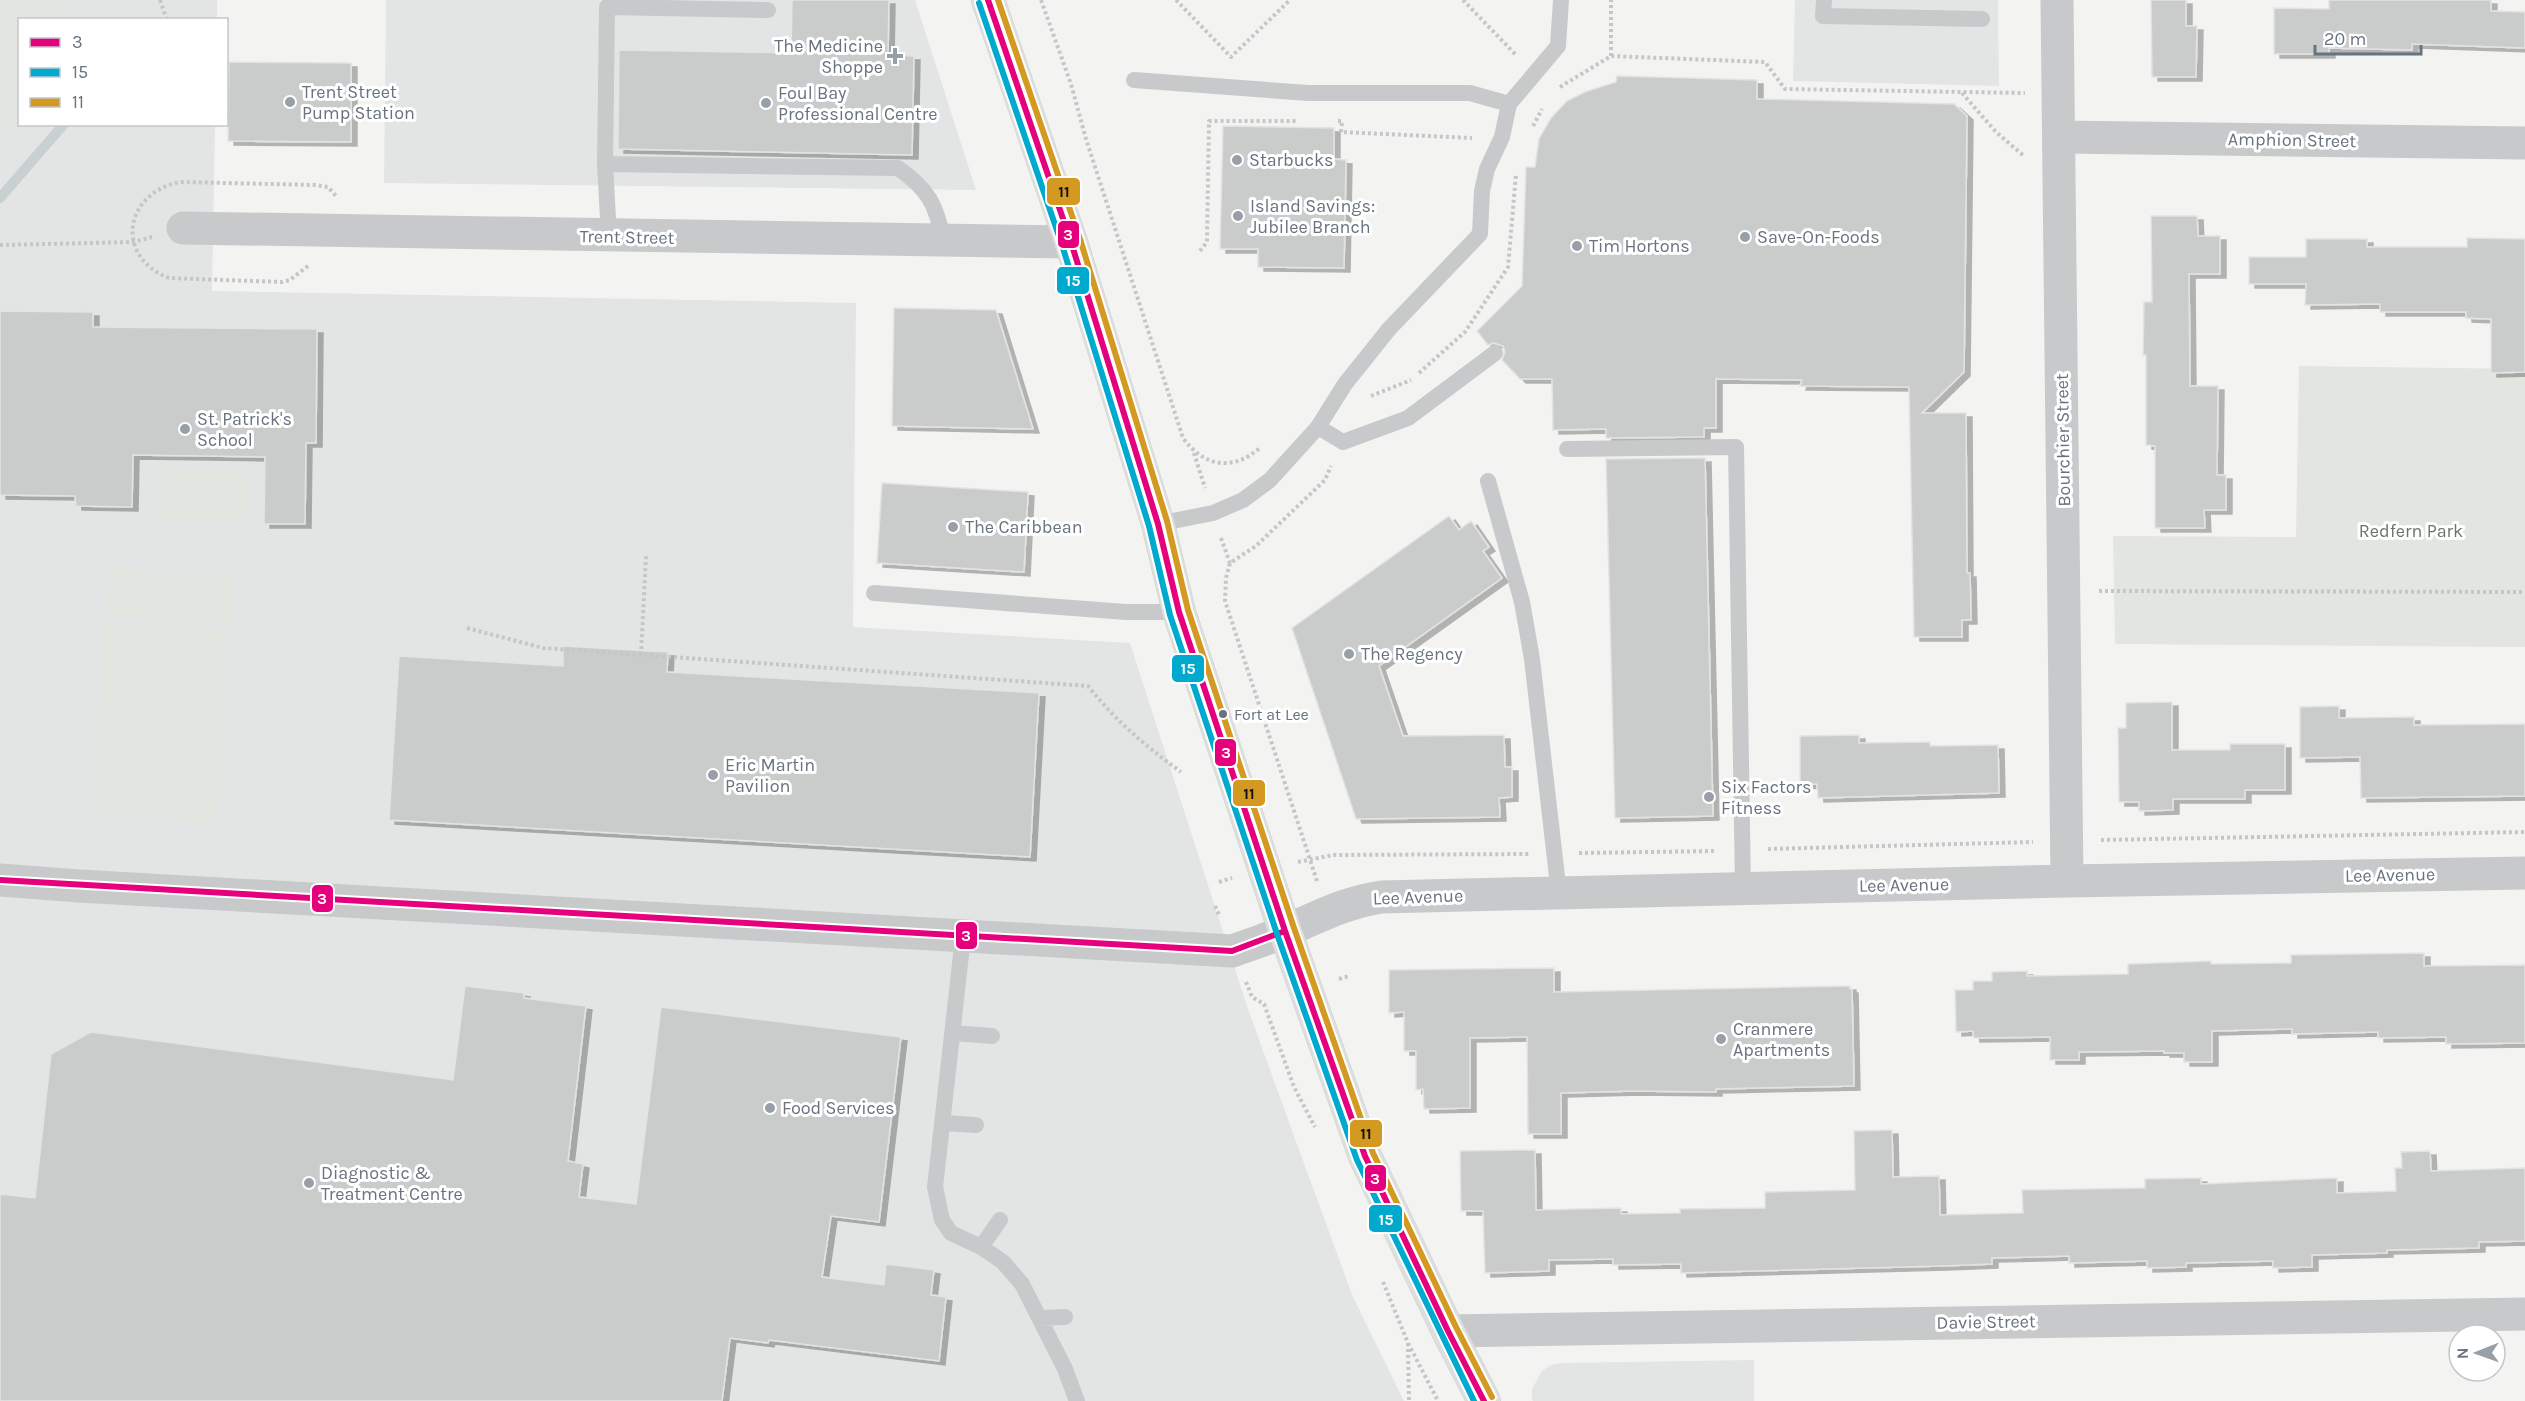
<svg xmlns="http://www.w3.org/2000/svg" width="2525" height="1401" viewBox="0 0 2525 1401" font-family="Karla,sans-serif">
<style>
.built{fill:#e3e5e5}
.green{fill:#e2e5e0}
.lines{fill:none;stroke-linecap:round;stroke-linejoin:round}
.stream{stroke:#c9d0d2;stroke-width:10}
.building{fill:#cacccc;stroke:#e2e3e2;stroke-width:1.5;filter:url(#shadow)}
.secondary-casing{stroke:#d0d1d1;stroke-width:34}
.path{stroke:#c5c6c7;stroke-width:4;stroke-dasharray:3 3;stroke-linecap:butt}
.service{stroke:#c8c9ca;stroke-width:16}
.minor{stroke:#c8c9ca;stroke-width:33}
.secondary{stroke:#dddede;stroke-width:33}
.bus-1-casing{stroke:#fff;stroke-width:10}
.bus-2-casing{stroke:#fff;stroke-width:10}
.bus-3-casing{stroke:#fff;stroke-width:10}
.bus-1{stroke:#e5007d;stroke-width:6}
.bus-2{stroke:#00a9ce;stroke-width:6}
.bus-3{stroke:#d39920;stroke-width:6}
.poi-dot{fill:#98a0a7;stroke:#fff;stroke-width:2}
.bus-dot{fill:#67737f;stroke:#fff;stroke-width:2}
.labels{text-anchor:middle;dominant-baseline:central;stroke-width:6;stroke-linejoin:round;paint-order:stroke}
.bus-label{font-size:16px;fill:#67737f;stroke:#fff;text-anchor:start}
.poi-label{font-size:18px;fill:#67737f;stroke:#fff;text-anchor:start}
.street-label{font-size:18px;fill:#67737f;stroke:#fff}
.park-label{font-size:18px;fill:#687765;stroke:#fff}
.line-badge{stroke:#fff;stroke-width:2}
.badge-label{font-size:16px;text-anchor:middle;font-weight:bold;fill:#fff}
.pale-badge-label{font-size:16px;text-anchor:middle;font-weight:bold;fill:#111}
</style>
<defs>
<filter id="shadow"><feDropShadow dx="6" dy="4" stdDeviation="0" flood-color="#0004"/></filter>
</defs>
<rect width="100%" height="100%" fill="#f3f4f2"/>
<path class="built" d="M 0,0 L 217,0 L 217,19 L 20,20 L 20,124 L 215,125 L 212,291 L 856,303 L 853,627 L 1130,643 L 1248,1009 L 1310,1180 L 1353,1297 L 1404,1401 L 0,1401 Z
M 386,0 L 915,0 L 976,190 L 384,183 Z
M 1795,0 L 1998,0 L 1999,86 L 1793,81 Z
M 1754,1360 L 1754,1401 L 1533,1401 L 1532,1399 L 1532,1389 L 1542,1371 L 1551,1365 L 1562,1363 Z"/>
<path class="green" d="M 0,0 L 69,0 L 67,19 L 20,20 L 19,109 L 0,131 Z
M 2299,366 L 2525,369 L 2525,647 L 2115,644 L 2113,536 L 2296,537 Z
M 163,470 L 249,471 L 248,521 L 162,520 Z
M 108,568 L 233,576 L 230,623 L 105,616 Z
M 105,622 L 229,630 L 217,823 L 93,816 Z"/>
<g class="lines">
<path class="stream" d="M 0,198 L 64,124"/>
</g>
<path class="building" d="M 792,0 L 889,0 L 888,55 L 914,56 L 912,155 L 618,149 L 619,50 L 791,53 Z
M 2151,0 L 2186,0 L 2186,26 L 2197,26 L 2196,77 L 2152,77 Z
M 2329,0 L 2491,0 L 2491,11 L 2525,12 L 2525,48 L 2412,44 L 2412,50 L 2329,48 L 2329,54 L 2274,54 L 2274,8 L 2329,9 Z
M 229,62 L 351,63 L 351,142 L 228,141 Z
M 1617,76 L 1757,80 L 1757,99 L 1954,104 L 1967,116 L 1964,372 L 1922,413 L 1966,413 L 1967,573 L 1970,573 L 1971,620 L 1962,620 L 1962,637 L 1914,637 L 1909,387 L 1800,386 L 1802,380 L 1716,379 L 1716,428 L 1704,428 L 1704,437 L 1606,438 L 1606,429 L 1553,430 L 1552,379 L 1520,379 L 1502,360 L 1505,352 L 1503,346 L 1494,343 L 1488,345 L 1477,331 L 1522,286 L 1526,167 L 1535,167 L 1539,139 L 1551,118 L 1567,101 L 1585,92 L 1616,82 Z
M 1223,126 L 1334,128 L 1334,159 L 1346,160 L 1344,268 L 1258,267 L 1258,249 L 1220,249 Z
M 2151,216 L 2197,216 L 2198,236 L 2220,236 L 2220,274 L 2189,274 L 2190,386 L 2218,386 L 2217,475 L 2226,475 L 2226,510 L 2204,510 L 2205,528 L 2155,528 L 2155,446 L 2146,445 L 2146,355 L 2143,355 L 2144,302 L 2152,302 Z
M 2467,238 L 2525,239 L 2525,372 L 2491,373 L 2491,319 L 2466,318 L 2466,312 L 2380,312 L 2380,304 L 2305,305 L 2306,284 L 2249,284 L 2249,257 L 2306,257 L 2306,239 L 2367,239 L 2367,247 L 2467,247 Z
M 894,308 L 996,310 L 1033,429 L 892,426 Z
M 0,311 L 93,312 L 93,327 L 317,329 L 316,443 L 306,443 L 305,524 L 264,524 L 265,457 L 133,455 L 132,507 L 76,506 L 75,496 L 0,495 Z
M 1705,458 L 1713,816 L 1615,818 L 1606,459 Z
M 882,483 L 1028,492 L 1024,572 L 877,563 Z
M 1449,516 L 1459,530 L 1471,521 L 1489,547 L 1483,551 L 1502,578 L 1379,666 L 1403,736 L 1504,735 L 1505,767 L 1512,767 L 1512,797 L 1499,798 L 1500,817 L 1356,819 L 1292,628 Z
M 563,646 L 668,652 L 667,672 L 1039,693 L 1030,857 L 389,820 L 399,656 L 563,666 Z
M 2172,702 L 2172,750 L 2230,750 L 2230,744 L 2285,744 L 2285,790 L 2245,790 L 2245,799 L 2173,799 L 2173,810 L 2139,811 L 2139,802 L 2119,802 L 2118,728 L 2126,728 L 2126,703 Z
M 2339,706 L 2339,718 L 2414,717 L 2414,725 L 2525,724 L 2525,796 L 2361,798 L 2360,757 L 2300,758 L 2300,707 Z
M 1859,735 L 1859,743 L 1930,742 L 1930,746 L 1998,745 L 1999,793 L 1818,798 L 1817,784 L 1800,785 L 1800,736 Z
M 2424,953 L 2424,966 L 2525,965 L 2525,1043 L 2446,1044 L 2446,1037 L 2378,1038 L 2378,1032 L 2292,1034 L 2292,1029 L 2212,1031 L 2212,1062 L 2184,1062 L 2184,1053 L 2164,1053 L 2164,1051 L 2079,1052 L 2079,1060 L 2050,1060 L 2050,1037 L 1974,1038 L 1973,1031 L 1956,1032 L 1955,990 L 1973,990 L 1973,981 L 1992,981 L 1992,972 L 2027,971 L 2027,976 L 2128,974 L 2128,964 L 2211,961 L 2211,964 L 2291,963 L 2291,955 Z
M 1554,968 L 1554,992 L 1850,986 L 1850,989 L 1852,989 L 1854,1086 L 1716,1089 L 1716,1092 L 1633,1091 L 1561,1093 L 1561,1134 L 1528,1134 L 1527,1037 L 1470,1038 L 1470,1108 L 1424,1109 L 1423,1089 L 1416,1090 L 1416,1051 L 1404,1051 L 1404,1012 L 1389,1013 L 1389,970 Z
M 465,986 L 524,993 L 524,998 L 586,1006 L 568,1161 L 583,1164 L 579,1197 L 636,1204 L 661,1007 L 901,1037 L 879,1222 L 831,1216 L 822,1277 L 884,1285 L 886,1264 L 934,1270 L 931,1295 L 946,1297 L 939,1361 L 769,1340 L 768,1343 L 730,1338 L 722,1401 L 0,1401 L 0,1194 L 35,1198 L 51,1054 L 91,1032 L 453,1080 Z
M 1892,1130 L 1893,1177 L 1939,1176 L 1940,1215 L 2023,1213 L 2022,1190 L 2145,1188 L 2145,1179 L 2201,1178 L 2201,1184 L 2337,1178 L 2337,1193 L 2396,1191 L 2395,1168 L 2402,1168 L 2401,1152 L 2430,1151 L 2431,1171 L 2525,1168 L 2525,1241 L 2479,1242 L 2479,1248 L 2387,1250 L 2387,1253 L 2312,1255 L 2312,1267 L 2273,1268 L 2273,1261 L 2186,1263 L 2186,1267 L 2147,1268 L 2147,1261 L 2069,1263 L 2069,1256 L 1992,1258 L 1992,1264 L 1941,1266 L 1681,1273 L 1681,1264 L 1613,1265 L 1613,1259 L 1549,1260 L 1549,1271 L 1485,1273 L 1483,1211 L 1461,1211 L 1460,1151 L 1535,1150 L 1536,1210 L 1621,1208 L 1621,1214 L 1680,1213 L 1680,1209 L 1765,1208 L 1765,1192 L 1855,1190 L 1854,1131 Z"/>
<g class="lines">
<defs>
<path id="secondary" d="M 988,0 L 1071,242 L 1158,524 L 1179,612 L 1285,931 L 1365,1156 L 1448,1331 L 1484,1401"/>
</defs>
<use href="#secondary" class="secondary-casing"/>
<path class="path" d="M 160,0 L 167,20
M 1041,0 L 1071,84 L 1086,139 L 1183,438 C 1204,467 1233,472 1261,447
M 1176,0 L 1231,57 L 1290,0
M 1463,0 L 1516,55
M 1611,56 L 1611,0
M 1560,87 L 1611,56 L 1765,62 L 1785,89 L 2025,93
M 1962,93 L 1996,132 L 2024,156
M 1338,121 L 1342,121 L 1341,132 L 1472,138
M 1533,126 L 1542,109
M 0,245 L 134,242 L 152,237
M 1200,251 L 1207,242 L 1209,121 L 1297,121
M 308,266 L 290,280 L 282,282 L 169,278 C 114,257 124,192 181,182 L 315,185 L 328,187 L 336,196
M 1419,373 L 1465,332 L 1508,267 L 1516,174
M 1371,396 L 1411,380
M 1194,453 L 1205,488
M 1221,538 L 1230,563
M 2099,591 L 2525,592
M 467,628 L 543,648 L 1088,686 C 1119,724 1142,743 1181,772
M 641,655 L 646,556
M 2101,840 L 2525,832
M 1768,849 L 2033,842
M 1579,853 L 1716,851
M 1298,862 L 1333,855 L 1530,854
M 1317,881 L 1225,601 L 1226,578 L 1230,563 L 1256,546 L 1325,480 L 1331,466
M 1219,882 L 1232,878
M 1215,906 L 1220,917
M 1339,979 L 1349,976
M 1246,982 L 1252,997 L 1264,1004 L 1294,1087 L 1315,1127
M 1383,1282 L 1408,1343 L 1438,1401
M 1408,1343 L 1409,1401"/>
<path class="service" d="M 1824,0 L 1823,16 L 1982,19
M 1134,80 L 1308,93 L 1470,93 L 1509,104
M 605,164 L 898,168 C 928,189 937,205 943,241
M 609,237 L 605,164 L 607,7 L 768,10
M 1318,427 L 1343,442 L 1408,418 L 1495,353
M 1567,449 L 1736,447 L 1743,889
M 1488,481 L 1522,602 L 1532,659 L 1559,894
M 1158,524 L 1213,513 L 1243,500 L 1270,480 L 1318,427 L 1345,384 L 1389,329 L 1480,234 L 1482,191 L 1487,169 L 1502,137 L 1509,104 L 1558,46 L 1561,0
M 874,593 L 1126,612 L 1179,612
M 963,937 L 935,1187 L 942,1220 L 951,1233 L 981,1247 L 1003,1262 L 1022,1284 L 1065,1369 L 1077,1401
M 954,1033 L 992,1036
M 943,1123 L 976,1125
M 981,1247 L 1000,1220
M 1040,1318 L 1065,1317"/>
<path class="minor" d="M 2057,0 L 2067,881
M 2060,137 L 2525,143
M 183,228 L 1071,242
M 0,880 L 79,886 L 1232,951 C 1250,945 1268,939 1285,931 C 1319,917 1343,903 1381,897 L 2067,881 L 2525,873
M 1448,1331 L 2525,1314"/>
<use href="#secondary" class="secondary"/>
<defs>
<path id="bus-1" d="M 988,0 L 1071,242 L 1158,524 L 1179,612 L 1285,931 L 1365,1156 L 1448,1331 L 1484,1401
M 0,880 L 1232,951 L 1285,931"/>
<path id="bus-2" d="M 979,3 L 1062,245 L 1149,526 L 1170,615 L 1277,934 L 1357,1160 L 1474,1401"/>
<path id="bus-3" d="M 998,0 L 1080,239 L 1167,521 L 1188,610 L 1294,928 L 1373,1153 L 1456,1327 L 1492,1397"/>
</defs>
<use href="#bus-1" class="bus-1-casing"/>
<use href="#bus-2" class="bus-2-casing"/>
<use href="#bus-3" class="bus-3-casing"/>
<use href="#bus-1" class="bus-1"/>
<use href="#bus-2" class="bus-2"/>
<use href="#bus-3" class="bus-3"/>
</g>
<g class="poi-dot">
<path d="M892 47h6v6h6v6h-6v6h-6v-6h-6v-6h6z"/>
<circle cx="290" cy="102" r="6"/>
<circle cx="766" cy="103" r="6"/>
<circle cx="1237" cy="160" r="6"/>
<circle cx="1238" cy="216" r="6"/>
<circle cx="1745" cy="237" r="6"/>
<circle cx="1577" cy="246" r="6"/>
<circle cx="185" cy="429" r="6"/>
<circle cx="953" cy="527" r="6"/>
<circle cx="1349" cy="654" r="6"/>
<circle cx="713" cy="775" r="6"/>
<circle cx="1709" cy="797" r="6"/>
<circle cx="1721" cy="1039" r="6"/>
<circle cx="770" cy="1108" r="6"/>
<circle cx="309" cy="1183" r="6"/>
</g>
<circle class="bus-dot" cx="1223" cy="714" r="5"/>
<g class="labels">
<g class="bus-label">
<text x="1234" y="714">Fort at Lee</text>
</g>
<g class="poi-label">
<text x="883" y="46" text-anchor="end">The Medicine<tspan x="883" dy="21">Shoppe</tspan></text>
<text x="302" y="92">Trent Street<tspan x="302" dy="21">Pump Station</tspan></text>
<text x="778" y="93">Foul Bay<tspan x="778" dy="21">Professional Centre</tspan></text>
<text x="1249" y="160">Starbucks</text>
<text x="1250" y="206">Island Savings:<tspan x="1250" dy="21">Jubilee Branch</tspan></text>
<text x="1757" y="237">Save-On-Foods</text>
<text x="1589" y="246">Tim Hortons</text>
<text x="197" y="419">St. Patrick's<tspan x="197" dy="21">School</tspan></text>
<text x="965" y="527">The Caribbean</text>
<text x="1361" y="654">The Regency</text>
<text x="725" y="765">Eric Martin<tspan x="725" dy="21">Pavilion</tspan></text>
<text x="1721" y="787">Six Factors<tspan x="1721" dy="21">Fitness</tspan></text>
<text x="1733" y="1029">Cranmere<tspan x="1733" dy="21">Apartments</tspan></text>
<text x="782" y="1108">Food Services</text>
<text x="321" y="1173">Diagnostic &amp;<tspan x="321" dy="21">Treatment Centre</tspan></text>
</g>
<g class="street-label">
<text transform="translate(2292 140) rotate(1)">Amphion Street</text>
<text transform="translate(627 237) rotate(1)">Trent Street</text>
<text transform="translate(2063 440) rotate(-91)">Bourchier Street</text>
<text transform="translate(2390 875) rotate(-1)">Lee Avenue</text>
<text transform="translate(1904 885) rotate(-1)">Lee Avenue</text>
<text transform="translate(1418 897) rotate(-2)">Lee Avenue</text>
<text transform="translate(1986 1322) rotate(-1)">Davie Street</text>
</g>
<g class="park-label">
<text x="2411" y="531">Redfern Park</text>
</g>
</g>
<g class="line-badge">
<rect x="1046" y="177" width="35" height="29" rx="6" fill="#d39920"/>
<rect x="1057" y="220" width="23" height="29" rx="6" fill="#e5007d"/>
<rect x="1056" y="266" width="34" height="29" rx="6" fill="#00a9ce"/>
<rect x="1171" y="654" width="34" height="29" rx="6" fill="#00a9ce"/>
<rect x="1214" y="738" width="23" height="29" rx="6" fill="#e5007d"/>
<rect x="1232" y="779" width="34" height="28" rx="6" fill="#d39920"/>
<rect x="311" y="884" width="23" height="29" rx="6" fill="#e5007d"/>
<rect x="955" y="921" width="23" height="29" rx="6" fill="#e5007d"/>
<rect x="1349" y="1119" width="34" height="29" rx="6" fill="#d39920"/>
<rect x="1364" y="1164" width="23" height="28" rx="6" fill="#e5007d"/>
<rect x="1368" y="1204" width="35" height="29" rx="6" fill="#00a9ce"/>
</g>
<g class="badge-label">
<text x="1068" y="240">3</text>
<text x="1073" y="286">15</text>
<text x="1188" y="674">15</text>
<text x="1226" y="758">3</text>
<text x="322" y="904">3</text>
<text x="966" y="941">3</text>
<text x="1375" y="1184">3</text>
<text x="1386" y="1225">15</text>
</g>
<g class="pale-badge-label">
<text x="1064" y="197">11</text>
<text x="1249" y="799">11</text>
<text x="1366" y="1139">11</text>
</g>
<rect x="18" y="18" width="210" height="108" fill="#ffffff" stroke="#c2c7cc" stroke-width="1.5"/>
<rect x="30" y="38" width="30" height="9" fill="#e5007d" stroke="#c2c7cc" stroke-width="1.5"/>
<text x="72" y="48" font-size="18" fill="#67737f">3</text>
<rect x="30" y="68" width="30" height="9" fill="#00a9ce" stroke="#c2c7cc" stroke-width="1.5"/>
<text x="72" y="78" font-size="18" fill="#67737f">15</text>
<rect x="30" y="98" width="30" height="9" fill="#d39920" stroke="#c2c7cc" stroke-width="1.5"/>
<text x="72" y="108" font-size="18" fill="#67737f">11</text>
<g transform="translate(2477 1353) rotate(269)"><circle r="28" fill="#ffffff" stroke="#c2c7cc" stroke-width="1.5"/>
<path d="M0-4.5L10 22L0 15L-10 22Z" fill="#98a0a7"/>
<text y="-9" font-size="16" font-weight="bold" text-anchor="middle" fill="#67737f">N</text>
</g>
<path d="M2315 45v9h106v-9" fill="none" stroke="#67737f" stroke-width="3"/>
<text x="2324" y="45" font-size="18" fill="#67737f" stroke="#ffffff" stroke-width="4.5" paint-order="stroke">20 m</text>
</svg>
